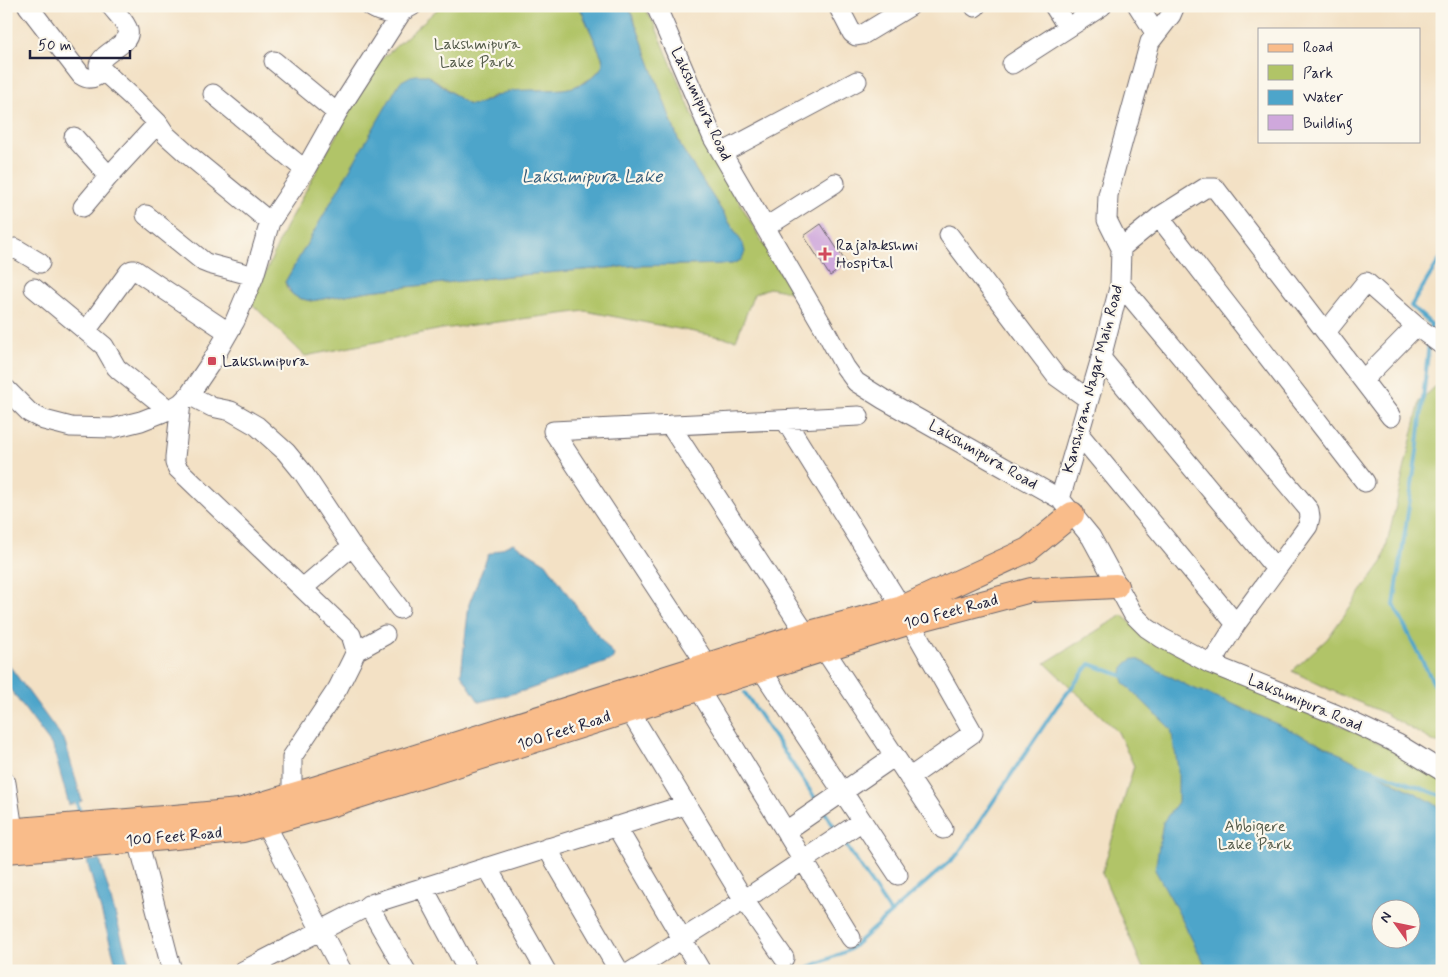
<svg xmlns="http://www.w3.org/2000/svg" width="1448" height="977" viewBox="0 0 1448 977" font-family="Mynerve,sans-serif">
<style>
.green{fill:#b1c467;stroke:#6a7351;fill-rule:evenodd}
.water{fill:#4da5ca;stroke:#386482;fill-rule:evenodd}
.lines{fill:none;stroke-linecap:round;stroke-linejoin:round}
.stream{stroke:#4da5ca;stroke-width:4}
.building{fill:#cfa8dc}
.minor-casing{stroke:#6b656b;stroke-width:21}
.major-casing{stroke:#6b656b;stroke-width:26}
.minor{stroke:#fff;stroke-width:19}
.major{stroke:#f9bc8a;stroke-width:24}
.poi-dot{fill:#d1495b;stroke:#fbf7ec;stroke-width:2}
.labels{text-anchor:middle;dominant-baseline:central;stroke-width:4.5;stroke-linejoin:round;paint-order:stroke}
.park-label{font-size:16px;fill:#545b4a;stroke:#fbf7ec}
.street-label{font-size:16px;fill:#22223b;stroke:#fbf7ec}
.poi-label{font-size:16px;fill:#22223b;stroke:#fbf7ec;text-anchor:start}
.water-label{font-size:18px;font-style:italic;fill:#355d7b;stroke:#fbf7ec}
</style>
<rect width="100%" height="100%" fill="#fbf7ec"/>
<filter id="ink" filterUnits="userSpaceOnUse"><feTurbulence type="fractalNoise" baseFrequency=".02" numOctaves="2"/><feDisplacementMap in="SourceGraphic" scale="10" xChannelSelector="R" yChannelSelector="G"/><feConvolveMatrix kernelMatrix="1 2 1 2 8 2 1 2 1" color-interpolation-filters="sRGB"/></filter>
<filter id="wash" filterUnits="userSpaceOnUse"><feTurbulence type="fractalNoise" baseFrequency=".0096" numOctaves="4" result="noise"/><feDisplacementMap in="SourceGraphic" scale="20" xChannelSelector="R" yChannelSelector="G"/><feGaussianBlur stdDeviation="1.12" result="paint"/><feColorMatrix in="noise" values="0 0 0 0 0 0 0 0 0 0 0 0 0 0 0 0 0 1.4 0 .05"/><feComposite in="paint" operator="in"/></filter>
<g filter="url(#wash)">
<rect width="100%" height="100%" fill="#f3e1c5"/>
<path class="green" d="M 441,6 L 578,6 L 581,10 L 602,57 L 603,66 L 592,78 L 574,87 L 565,89 L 515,91 L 493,96 L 479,104 L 474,105 L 467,104 C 455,96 441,82 428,76 C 426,75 423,75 420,76 C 405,76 397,83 392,98 L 285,282 L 287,289 L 292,294 L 298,298 L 311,301 L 369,291 L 509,276 L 631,266 L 732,264 L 743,244 L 681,147 L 631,12 L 627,6 L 643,6 L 654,23 L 701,135 L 791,292 L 769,288 L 754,294 L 736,340 L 585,311 L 442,329 L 305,356 L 252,304 L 285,228 L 375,65 Z
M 1440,382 L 1442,383 L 1442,743 L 1436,743 L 1382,712 L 1339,694 L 1292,671 L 1327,639 L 1383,561 L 1420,401 Z
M 1122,615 L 1151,641 L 1331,721 L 1392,749 L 1442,777 L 1442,971 L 1144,971 L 1102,873 L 1134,766 L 1118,732 L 1045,663 ZM 1380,910 L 1410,910 L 1410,940 L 1380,940 Z"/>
<path class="water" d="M 578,6 L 627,6 L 631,12 L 681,147 L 743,244 L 745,252 L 741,260 L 732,264 L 631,266 L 509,276 L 369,291 L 311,301 L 298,298 L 292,294 L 285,282 L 400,82 L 411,76 L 416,75 L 427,75 L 467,104 C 478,108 494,95 507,92 C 537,86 572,98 596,74 C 602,68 604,65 602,57 L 581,10 Z
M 513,543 L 546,563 L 585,619 L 614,655 L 612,660 L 527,690 L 479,702 L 461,674 L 469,604 L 488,555 Z
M 1134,659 L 1139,660 L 1190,687 L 1224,700 L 1323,745 L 1430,801 L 1442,809 L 1442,971 L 1208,971 L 1173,902 L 1155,870 L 1163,822 L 1178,802 L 1178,768 L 1171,729 L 1125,684 C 1119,673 1122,664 1134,659 ZM 1380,910 L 1410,910 L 1410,940 L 1380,940 Z
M 6,661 L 65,742 L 82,801 L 69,805 L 53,747 L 6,684 Z
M 100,860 L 131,971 L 118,971 L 87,861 Z"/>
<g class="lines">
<path class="stream" d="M 1430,329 L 1431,324 L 1411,306 L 1442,256
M 1429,343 L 1418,445 L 1394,605 L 1442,700
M 745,693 L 819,804
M 1362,766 L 1442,796
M 76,799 L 81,817
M 824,811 L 837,831
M 843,841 L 891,913
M 800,971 L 849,950 L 958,854 L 1057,706 L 1090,664 L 1126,677"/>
</g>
<g id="blocks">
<path class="building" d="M 821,224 L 847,264 L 830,276 L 804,236 Z"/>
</g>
</g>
<g filter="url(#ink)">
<use href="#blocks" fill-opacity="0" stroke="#6b656b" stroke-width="1"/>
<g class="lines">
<defs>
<path id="minor" d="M 28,6 L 81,75 C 90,81 96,78 103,71
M 111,6 C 116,13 126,22 128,30 C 132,45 102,51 99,65 L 100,68 L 132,97 L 158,123 L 166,135 L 186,153 L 270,222
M 370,6 C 383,16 398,15 412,6
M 656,6 L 713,138 L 824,328 L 845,367 L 856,382 L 883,399 L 1060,499 L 1091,537 L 1133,614 L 1147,628 L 1162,638 L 1211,664 L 1335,714 L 1398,744 L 1442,771
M 838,6 L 852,33 L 856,36 L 862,35 L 910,6
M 1054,6 L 1068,28
M 1138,6 L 1156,34
M 975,7 L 976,6
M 274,61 L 337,113
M 1012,64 L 1102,6
M 213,94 L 305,170
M 74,137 L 109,176
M 722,153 L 857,81
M 83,207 L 109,176 L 158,123
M 146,215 L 204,262 L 209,264 L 254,276
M 1159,217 L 1365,482
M 766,227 L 835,183
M 949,235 L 1056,376 L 1088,399
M 1121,248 L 1159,217 L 1205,188 L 1215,188 L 1391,417
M 6,250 L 15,248 L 40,263
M 1120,284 L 1309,510 L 1310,517 L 1308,526 L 1236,624 L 1211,664
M 34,288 L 104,346 L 116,367 L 119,370 L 169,410
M 1416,326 L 1442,345
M 86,331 L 129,272 L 132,270 L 135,270 L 228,332
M 1326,332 L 1366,282 L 1416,326 L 1363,380
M 1101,358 L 1276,569
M 6,389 L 30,413 L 44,420 L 71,427 L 113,428 L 141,421 L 169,410 L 181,403 L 189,395 L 212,361 L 235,321 L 254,276 L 270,222 L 305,170 L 337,113 L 401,13
M 189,395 L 212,407 L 231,411 L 257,426 L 286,452 L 304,474 L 352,546 L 400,609
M 181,403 L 175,457 L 175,463 L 178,469 L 351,635 L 356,651 L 352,660 L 338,688 L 292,757 L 292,795
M 785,420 L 902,608 L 973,733 L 909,778
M 670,425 L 806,634
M 553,431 L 859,416
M 553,431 L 707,665
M 1079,434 L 1236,624
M 1060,499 L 1101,358 L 1120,284 L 1121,248 L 1107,220 L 1108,195 L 1150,42 L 1171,15 L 1175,6
M 303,588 L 352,546
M 824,649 L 943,829
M 356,651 L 385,635
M 761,669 L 898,875
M 698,688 L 851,938
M 629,710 L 744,900 L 784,958
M 6,783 L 13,830
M 265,823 L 342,971
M 616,826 L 701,971
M 786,831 L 895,756
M 138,840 L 172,971
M 547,848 L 619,971
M 487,867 L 546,971
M 423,887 L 468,971
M 368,905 L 406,971
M 243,971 L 374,903 L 685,805
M 632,971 L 744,900 L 862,821"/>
<path id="major" d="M 6,831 L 164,818 L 239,811 L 317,788 L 806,634 L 902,608 L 1028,550 L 1072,514
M 6,851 L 166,838 L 243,830 L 323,807 L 910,622 L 1031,590 L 1116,586"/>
</defs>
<use href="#minor" class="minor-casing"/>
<use href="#major" class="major-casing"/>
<use href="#minor" class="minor"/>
<use href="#major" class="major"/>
</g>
</g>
<g class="poi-dot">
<path d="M822.5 246.5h5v5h5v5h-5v5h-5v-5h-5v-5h5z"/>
<rect x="207" y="356" width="10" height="10" rx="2.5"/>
</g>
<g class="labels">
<g class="park-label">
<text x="477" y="44">Lakshmipura<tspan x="477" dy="18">Lake Park</tspan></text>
<text x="1255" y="826">Abbigere<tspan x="1255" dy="18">Lake Park</tspan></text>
</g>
<g class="street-label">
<text transform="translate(701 104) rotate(65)">Lakshmipura Road</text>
<text transform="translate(1093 379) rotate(-75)">Kanshiram Nagar Main Road</text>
<text transform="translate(983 455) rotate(30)">Lakshmipura Road</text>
<text transform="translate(951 612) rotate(-15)">100 Feet Road</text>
<text transform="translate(1305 703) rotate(23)">Lakshmipura Road</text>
<text transform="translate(564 731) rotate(-18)">100 Feet Road</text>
<text transform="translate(174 837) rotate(-5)">100 Feet Road</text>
</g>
<g class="poi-label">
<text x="836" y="245">Rajalakshmi<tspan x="836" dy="18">Hospital</tspan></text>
<text x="222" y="361">Lakshmipura</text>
</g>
<g class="water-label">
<text x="592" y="177">Lakshmipura Lake</text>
</g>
</g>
<rect width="1448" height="977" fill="none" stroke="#fbf7ec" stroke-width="25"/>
<rect x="1258" y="28" width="162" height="115" fill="#fbf7ec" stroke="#a4a2a5"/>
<rect x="1268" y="44" width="25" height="8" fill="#f9bc8a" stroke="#a4a2a5"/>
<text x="1303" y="52" font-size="15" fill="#22223b">Road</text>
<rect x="1268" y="65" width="25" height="15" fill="#b1c467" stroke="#a4a2a5"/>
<text x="1303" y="78" font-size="15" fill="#22223b">Park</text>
<rect x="1268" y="90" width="25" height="15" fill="#4da5ca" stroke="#a4a2a5"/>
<text x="1303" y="102" font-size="15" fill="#22223b">Water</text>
<rect x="1268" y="115" width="25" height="15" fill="#cfa8dc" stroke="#a4a2a5"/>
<text x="1303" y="128" font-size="15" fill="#22223b">Building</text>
<g transform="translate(1396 924) rotate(303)"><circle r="24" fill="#fbf7ec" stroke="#a4a2a5"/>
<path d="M0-4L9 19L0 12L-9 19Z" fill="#d1495b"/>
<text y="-8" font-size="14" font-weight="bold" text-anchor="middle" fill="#22223b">N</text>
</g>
<path d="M30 50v8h100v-8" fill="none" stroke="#22223b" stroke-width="2.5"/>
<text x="38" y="50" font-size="15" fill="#22223b" stroke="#fbf7ec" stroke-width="4" paint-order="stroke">50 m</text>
</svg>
